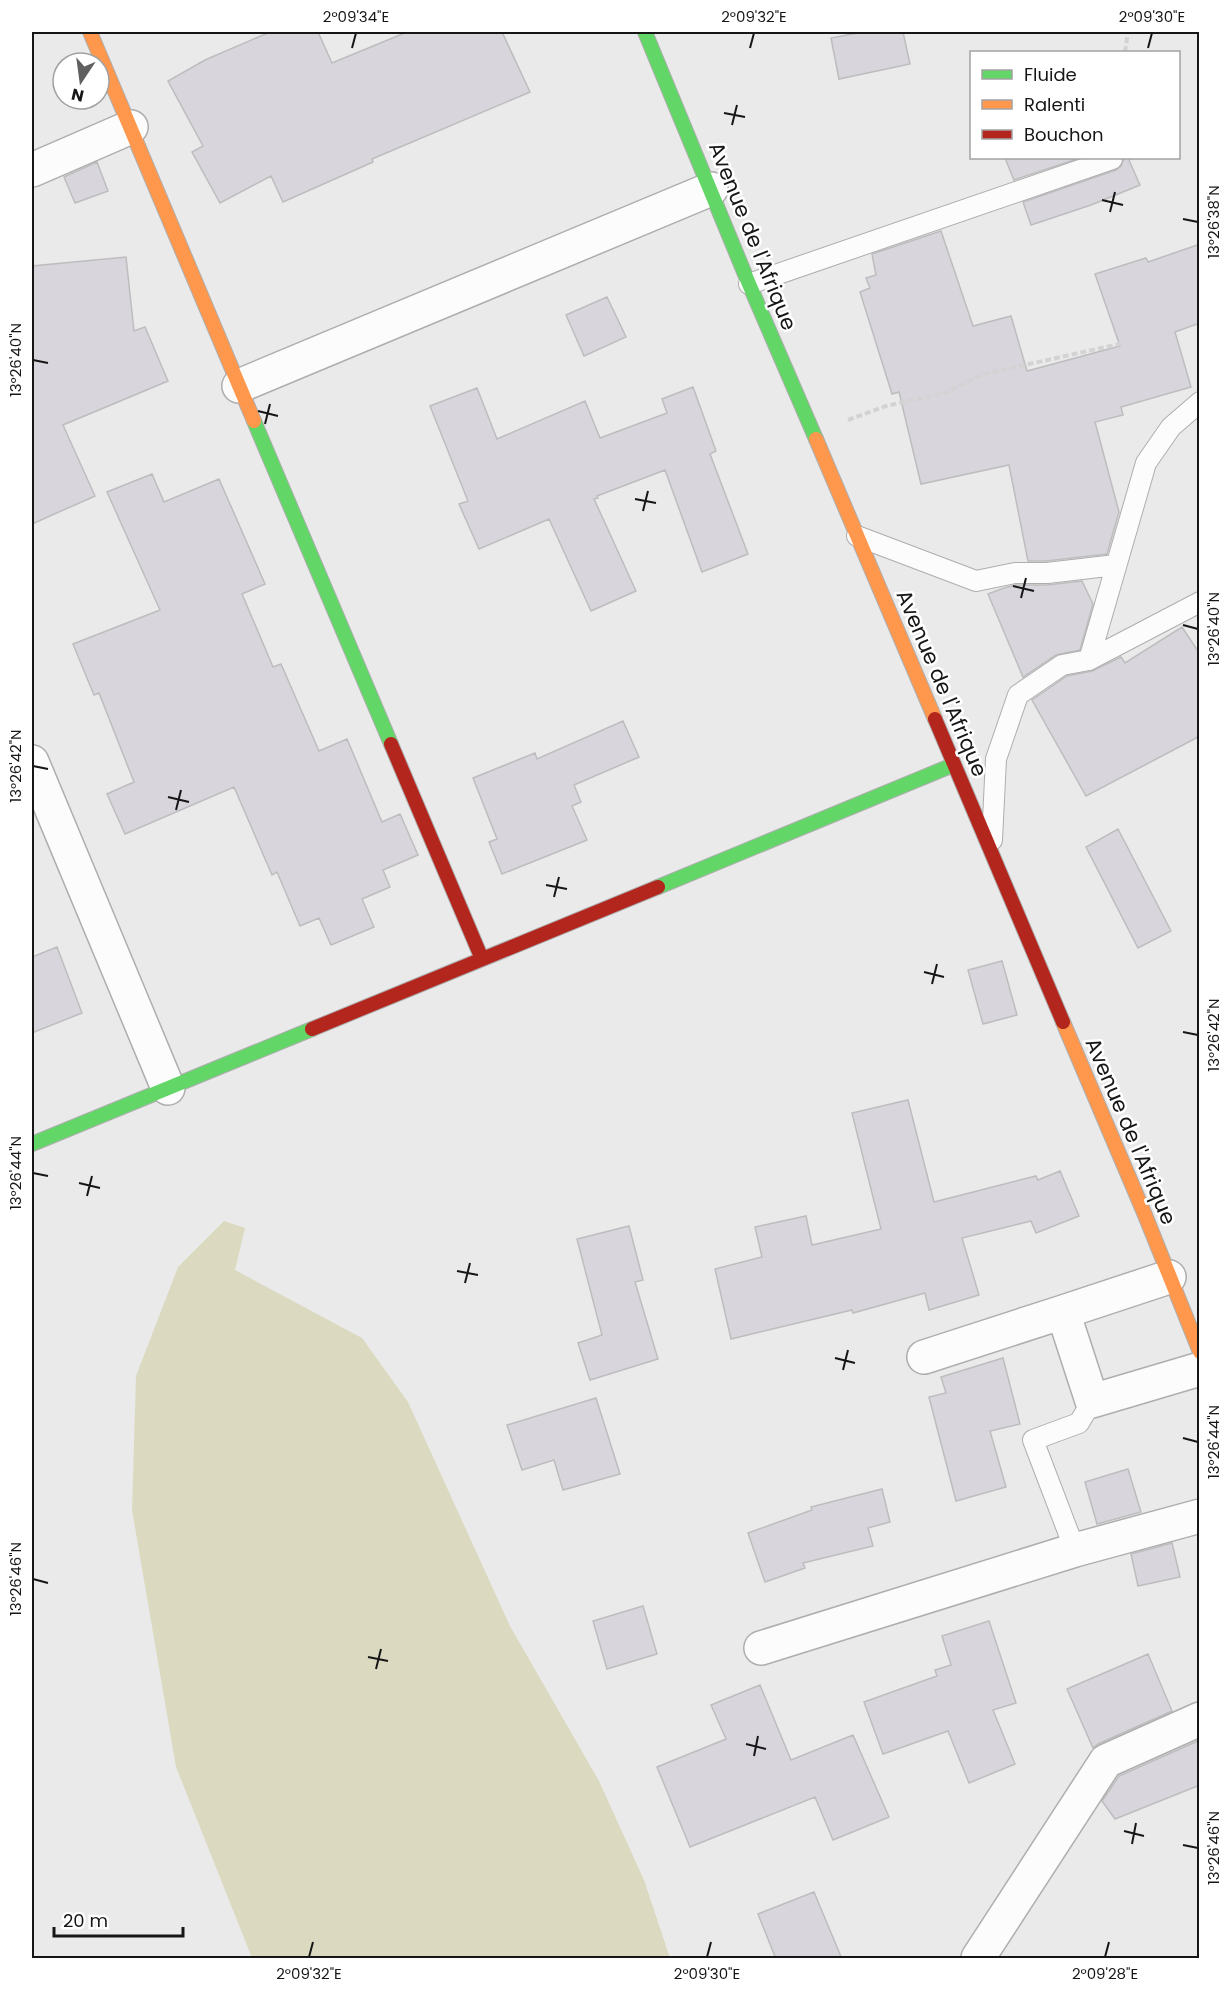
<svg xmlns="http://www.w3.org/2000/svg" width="1231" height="1990" viewBox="0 0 1231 1990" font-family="Poppins,sans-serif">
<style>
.green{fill:#dbdac0}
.building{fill:#d8d5dd;stroke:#bdbdbe;stroke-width:1.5}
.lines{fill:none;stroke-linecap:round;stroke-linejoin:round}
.lane-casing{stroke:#aeaeae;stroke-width:22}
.street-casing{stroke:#aeaeae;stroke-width:36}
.fast-casing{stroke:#aeaeae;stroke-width:16}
.slow-casing{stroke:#aeaeae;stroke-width:16}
.jam-casing{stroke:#aeaeae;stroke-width:16}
.path{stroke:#d3d3d4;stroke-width:4;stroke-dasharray:6 3;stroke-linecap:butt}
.lane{stroke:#fcfcfc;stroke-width:20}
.street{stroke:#fcfcfc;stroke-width:33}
.fast{stroke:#63d668;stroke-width:14}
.slow{stroke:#ff974d;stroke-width:14}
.jam{stroke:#b3261e;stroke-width:14}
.ticks{fill:none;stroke:#161617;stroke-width:2}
.labels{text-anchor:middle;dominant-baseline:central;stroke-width:5;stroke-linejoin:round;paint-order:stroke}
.street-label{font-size:21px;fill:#161617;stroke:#fff}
.neatline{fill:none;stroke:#161617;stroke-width:2}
.ticks-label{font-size:15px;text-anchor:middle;fill:#161617}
</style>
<rect width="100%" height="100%" fill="#eaeaeb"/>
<path class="green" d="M 224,1221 L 245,1228 L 235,1270 L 362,1338 L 408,1402 L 510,1626 L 599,1781 L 644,1880 L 670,1958 L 252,1958 L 176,1767 L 132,1510 L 136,1376 L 178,1267 Z"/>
<path class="building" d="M 270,32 L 318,32 L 332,63 L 407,32 L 502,32 L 530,92 L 372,159 L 373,162 L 283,202 L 271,176 L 220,203 L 192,152 L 203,146 L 168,81 L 205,60 Z
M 863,32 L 903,32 L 910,64 L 839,79 L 831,38 Z
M 1005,158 L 1080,158 L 1014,180 Z
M 1124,158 L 1128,158 L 1140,185 L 1091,205 L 1031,225 L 1023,202 L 1116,170 L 1121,166 Z
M 97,162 L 108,191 L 75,203 L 64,177 Z
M 941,231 L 973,326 L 1011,316 L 1027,371 L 1120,346 L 1095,274 L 1146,258 L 1148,262 L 1200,244 L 1200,323 L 1175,332 L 1191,387 L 1121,407 L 1123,415 L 1095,422 L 1119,512 L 1107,554 L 1046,561 L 1028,561 L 1009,465 L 921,484 L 899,392 L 892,394 L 860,292 L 870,288 L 866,278 L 876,275 L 872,254 Z
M 126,257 L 134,331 L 145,327 L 168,381 L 63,425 L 95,496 L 32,524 L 32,266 Z
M 607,297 L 626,337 L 584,356 L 566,315 Z
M 693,387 L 716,451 L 710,454 L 748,554 L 702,572 L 665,470 L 597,496 L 598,498 L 594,499 L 636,591 L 591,611 L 549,519 L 479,549 L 459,504 L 468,501 L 430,406 L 477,388 L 497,439 L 585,401 L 600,438 L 667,413 L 662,399 Z
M 152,474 L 164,502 L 219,479 L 265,584 L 242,594 L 273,667 L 281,664 L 319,751 L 347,739 L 382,822 L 400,814 L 418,855 L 383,870 L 390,887 L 362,899 L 374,927 L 331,945 L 319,918 L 300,926 L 277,872 L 272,875 L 234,787 L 125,834 L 107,794 L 134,782 L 99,693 L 94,695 L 73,644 L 160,610 L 107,492 Z
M 1082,581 L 1093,604 L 1080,650 L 1056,655 L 1023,677 L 988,594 L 1004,588 L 1016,585 L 1047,585 Z
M 1182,627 L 1200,654 L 1200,736 L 1086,796 L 1032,700 L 1067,676 L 1092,671 L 1121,657 L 1125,663 Z
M 623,721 L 639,757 L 574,785 L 581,802 L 572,806 L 587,840 L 502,874 L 489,842 L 497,839 L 473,778 L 535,753 L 537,759 Z
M 1118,829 L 1171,931 L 1138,948 L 1086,847 Z
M 57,947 L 82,1013 L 32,1033 L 32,957 Z
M 1002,961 L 1017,1015 L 983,1024 L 968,970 Z
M 908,1100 L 934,1202 L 1036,1176 L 1038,1180 L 1060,1171 L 1079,1216 L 1036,1233 L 1031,1221 L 962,1238 L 979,1295 L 929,1310 L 925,1293 L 853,1313 L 852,1310 L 731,1339 L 715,1269 L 762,1257 L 755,1227 L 806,1216 L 812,1245 L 881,1229 L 852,1113 Z
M 629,1226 L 643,1280 L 635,1282 L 658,1359 L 590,1380 L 578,1343 L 602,1335 L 577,1239 Z
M 1003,1358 L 1020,1424 L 990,1431 L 1006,1487 L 956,1501 L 929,1397 L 946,1393 L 941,1377 Z
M 596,1398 L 620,1474 L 563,1490 L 554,1460 L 522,1470 L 507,1425 Z
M 1128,1469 L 1141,1512 L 1097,1524 L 1085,1482 Z
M 882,1489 L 890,1522 L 868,1528 L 873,1546 L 803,1563 L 805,1568 L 765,1582 L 748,1533 L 812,1510 L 811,1507 Z
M 1172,1543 L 1180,1577 L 1138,1586 L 1131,1554 Z
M 643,1606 L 657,1654 L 607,1669 L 593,1621 Z
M 989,1621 L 1016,1703 L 993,1710 L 1015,1764 L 969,1783 L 948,1731 L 883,1754 L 864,1702 L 937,1676 L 935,1670 L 951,1665 L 942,1636 Z
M 1148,1654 L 1172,1711 L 1098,1744 L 1093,1748 L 1067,1689 Z
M 760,1685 L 791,1760 L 853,1735 L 889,1817 L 833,1840 L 815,1797 L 690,1847 L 657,1767 L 726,1739 L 711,1705 Z
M 1200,1740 L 1200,1785 L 1115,1819 L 1102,1801 L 1119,1776 Z
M 814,1892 L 842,1959 L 776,1959 L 758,1914 Z"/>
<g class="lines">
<defs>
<path id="lane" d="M 749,284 L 1112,159
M 857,536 L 976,581 L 1015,573 L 1047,573 L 1116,565
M 1089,660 L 1146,463 L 1171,427 L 1200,402
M 992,840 L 996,759 L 1018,695 L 1062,665 L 1089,660 L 1200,602
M 1075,1550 L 1033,1440 L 1079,1423 L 1092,1401"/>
<path id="street" d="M 32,170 L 131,127
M 239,386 L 711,189
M 32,762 L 168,1088
M 1169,1277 L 1063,1312 L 1092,1401 L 1200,1369
M 924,1357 L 1063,1312
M 761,1648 L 1075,1550 L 1200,1516
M 978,1958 L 1106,1761 L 1200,1719"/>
<path id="fast" d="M 645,32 L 749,284 L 816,439
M 254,421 L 391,744
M 658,887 L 953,765
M 32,1144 L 312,1029"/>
<path id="slow" d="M 90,32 L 254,421
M 816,439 L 935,719
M 1063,1022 L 1145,1215 L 1200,1352"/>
<path id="jam" d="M 935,719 L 1063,1022
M 391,744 L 482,959
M 312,1029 L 658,887"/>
</defs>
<use href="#lane" class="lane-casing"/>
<use href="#street" class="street-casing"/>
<use href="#fast" class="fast-casing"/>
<use href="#slow" class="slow-casing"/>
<use href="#jam" class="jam-casing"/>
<path class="path" d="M 1125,52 L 1128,32
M 848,420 L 886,406 L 945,393 L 984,374 L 1124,343"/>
<use href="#lane" class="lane"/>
<use href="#street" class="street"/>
<use href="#fast" class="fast"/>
<use href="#slow" class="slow"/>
<use href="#jam" class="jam"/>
</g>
<path class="ticks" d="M 352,48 L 356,33M 750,48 L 754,33M 1148,48 L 1152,33M 724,113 L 745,117M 732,125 L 737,105M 1102,200 L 1123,205M 1110,212 L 1115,192M 1183,219 L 1198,222M 33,360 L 48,363M 258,411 L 278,416M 265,424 L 270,404M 635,499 L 656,503M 643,511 L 648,491M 1013,586 L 1034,591M 1021,598 L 1026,578M 1183,625 L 1198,629M 33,766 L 48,769M 168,797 L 189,802M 176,810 L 181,790M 546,885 L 567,889M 554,897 L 559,877M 924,972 L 944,977M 932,984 L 937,964M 1183,1032 L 1198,1035M 33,1173 L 48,1176M 79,1183 L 100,1188M 87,1196 L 92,1176M 457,1271 L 478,1275M 465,1283 L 470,1263M 835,1358 L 855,1363M 843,1370 L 848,1350M 1183,1438 L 1198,1442M 33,1579 L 48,1583M 368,1657 L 388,1661M 376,1669 L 381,1649M 746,1744 L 766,1749M 754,1756 L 758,1736M 1124,1831 L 1144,1836M 1132,1844 L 1136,1823M 1183,1845 L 1198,1848M 309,1957 L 313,1942M 707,1957 L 711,1942M 1105,1957 L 1109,1942"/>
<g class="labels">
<g class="street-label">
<text transform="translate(753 236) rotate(68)">Avenue de l'Afrique</text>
<text transform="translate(942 683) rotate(67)">Avenue de l'Afrique</text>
<text transform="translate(1131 1131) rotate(67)">Avenue de l'Afrique</text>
</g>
</g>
<rect width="1231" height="1990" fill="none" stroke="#ffffff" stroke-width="66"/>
<rect x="970" y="51" width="210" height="108" fill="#ffffff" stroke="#a2a2a2" stroke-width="1.5"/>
<rect x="982" y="70" width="30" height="9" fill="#63d668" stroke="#a2a2a2" stroke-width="1.5"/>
<text x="1024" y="81" font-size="18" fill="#161617">Fluide</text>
<rect x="982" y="100" width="30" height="9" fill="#ff974d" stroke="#a2a2a2" stroke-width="1.5"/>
<text x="1024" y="111" font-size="18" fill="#161617">Ralenti</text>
<rect x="982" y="130" width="30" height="9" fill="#b3261e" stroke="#a2a2a2" stroke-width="1.5"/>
<text x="1024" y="141" font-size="18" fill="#161617">Bouchon</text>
<g transform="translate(81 81) rotate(193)"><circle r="28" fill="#ffffff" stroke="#a2a2a2" stroke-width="1.5"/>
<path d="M0-4.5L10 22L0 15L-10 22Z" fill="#606061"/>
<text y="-9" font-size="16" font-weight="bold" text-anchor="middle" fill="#161617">N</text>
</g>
<path d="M54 1927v9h129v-9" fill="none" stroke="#161617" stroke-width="3"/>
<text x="63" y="1927" font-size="18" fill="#161617" stroke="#ffffff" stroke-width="4.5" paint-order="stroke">20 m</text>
<rect x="33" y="33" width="1165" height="1924" class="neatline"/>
<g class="ticks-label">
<text x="356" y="22">2°09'34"E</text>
<text x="754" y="22">2°09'32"E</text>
<text x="1152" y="22">2°09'30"E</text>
<text transform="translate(1214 222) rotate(-90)" y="5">13°26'38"N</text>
<text transform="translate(16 360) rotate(-90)" y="5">13°26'40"N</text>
<text transform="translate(1214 629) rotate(-90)" y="5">13°26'40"N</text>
<text transform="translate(16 766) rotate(-90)" y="5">13°26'42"N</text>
<text transform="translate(1214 1035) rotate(-90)" y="5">13°26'42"N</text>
<text transform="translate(16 1173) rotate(-90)" y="5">13°26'44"N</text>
<text transform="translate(1214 1442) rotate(-90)" y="5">13°26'44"N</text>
<text transform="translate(16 1579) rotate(-90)" y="5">13°26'46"N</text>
<text transform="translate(1214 1848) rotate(-90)" y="5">13°26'46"N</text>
<text x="309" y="1979">2°09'32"E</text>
<text x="707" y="1979">2°09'30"E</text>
<text x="1105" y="1979">2°09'28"E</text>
</g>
</svg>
